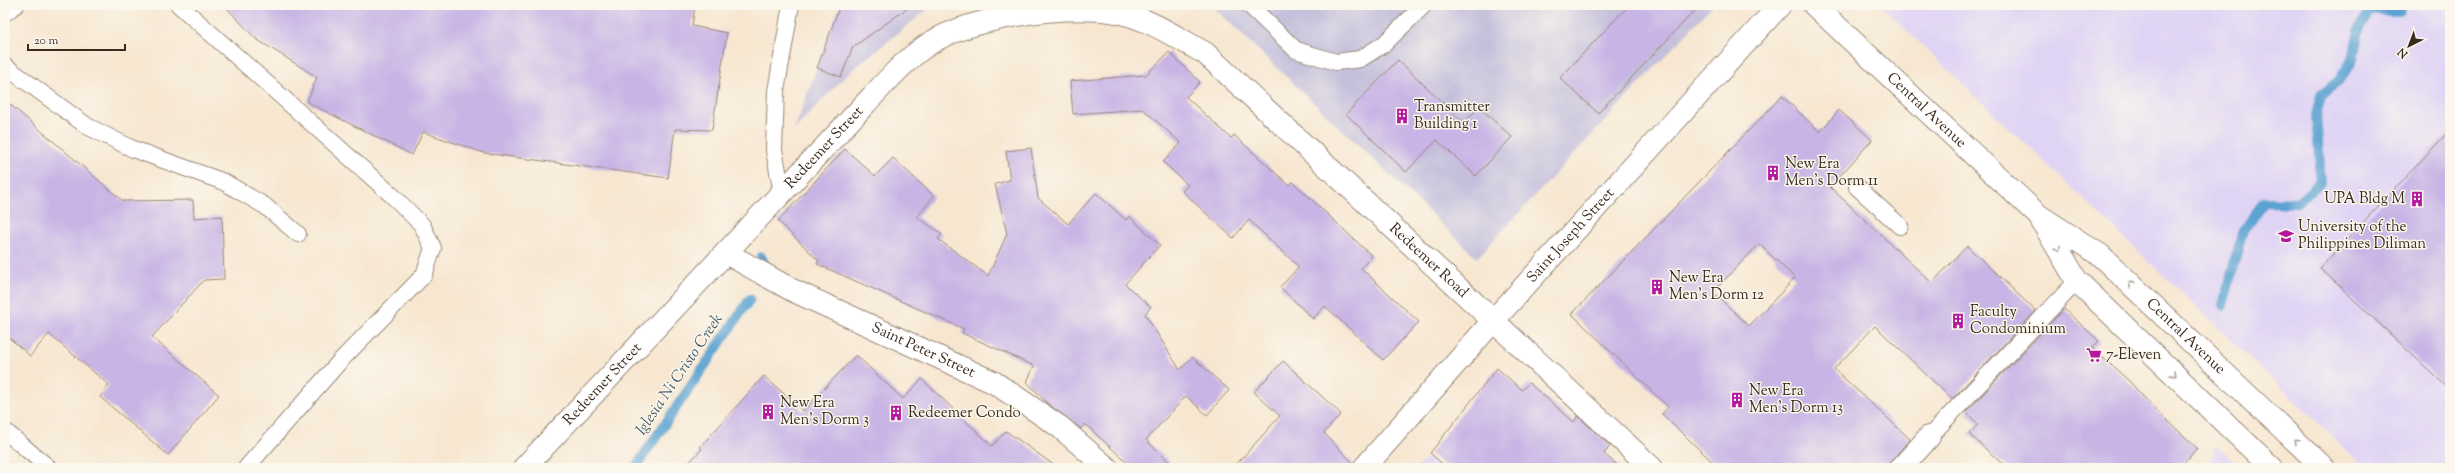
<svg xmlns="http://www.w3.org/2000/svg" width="2455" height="473" viewBox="0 0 2455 473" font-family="'Sorts Mill Goudy',serif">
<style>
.built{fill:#e0d4f4}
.industrial{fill:#c4c0db}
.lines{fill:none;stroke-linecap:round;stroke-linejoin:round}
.stream{stroke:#5aa2d1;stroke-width:10}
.building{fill:#c8b4e5;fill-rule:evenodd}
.service-casing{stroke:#998878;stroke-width:18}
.minor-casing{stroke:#998878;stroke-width:24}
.secondary-casing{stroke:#998878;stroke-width:24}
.service{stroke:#fff;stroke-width:16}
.minor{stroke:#fff;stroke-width:22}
.secondary{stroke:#fff;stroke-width:22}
.oneway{stroke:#a79f9a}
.labels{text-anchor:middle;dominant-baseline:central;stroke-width:3;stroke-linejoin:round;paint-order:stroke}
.poi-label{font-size:15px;fill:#3b2a1e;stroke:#fbf7ec;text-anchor:start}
.street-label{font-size:15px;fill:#3b2a1e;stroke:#fbf7ec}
.water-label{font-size:16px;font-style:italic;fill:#475a66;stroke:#fbf7ec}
</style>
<rect width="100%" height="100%" fill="#fbf7ec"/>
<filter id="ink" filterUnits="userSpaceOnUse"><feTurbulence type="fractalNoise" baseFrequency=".025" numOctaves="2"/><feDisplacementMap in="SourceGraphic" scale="8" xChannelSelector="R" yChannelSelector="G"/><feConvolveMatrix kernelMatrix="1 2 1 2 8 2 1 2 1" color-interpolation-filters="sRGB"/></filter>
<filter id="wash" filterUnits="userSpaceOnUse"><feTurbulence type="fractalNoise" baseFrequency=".012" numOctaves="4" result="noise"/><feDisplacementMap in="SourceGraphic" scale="16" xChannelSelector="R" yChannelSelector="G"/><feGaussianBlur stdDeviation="0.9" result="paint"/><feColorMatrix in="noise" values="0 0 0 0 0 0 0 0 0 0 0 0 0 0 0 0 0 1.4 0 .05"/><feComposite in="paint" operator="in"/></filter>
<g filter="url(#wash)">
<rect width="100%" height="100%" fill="#f7e7d1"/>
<path class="built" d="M 1880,5 L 2450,5 L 2450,468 L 2365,468 Z
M 2217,445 L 2241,468 L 2207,468 Z
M 1428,457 L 1440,468 L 1417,468 Z"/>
<path class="industrial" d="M 840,5 L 933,5 L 847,74 L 794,130 Z
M 1211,5 L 1713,5 L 1477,258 Z"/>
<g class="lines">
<path class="stream" d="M 761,257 L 768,271
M 2223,305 L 2243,230 L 2264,202 L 2297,203 L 2321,182 L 2316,114 L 2321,96 L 2339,80 L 2353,59 L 2359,30 L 2369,11 L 2400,11 L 2403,5
M 635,468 L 750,299"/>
</g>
<g id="blocks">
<path class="building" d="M 224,5 L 695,5 L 692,26 L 727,33 L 712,130 L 675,129 L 668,178 L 484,153 L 423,132 L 412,155 L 307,102 L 317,77 L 256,39 Z
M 840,5 L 912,5 L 853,47 L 841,77 L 817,68 Z
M 1629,5 L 1700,5 L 1598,113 L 1560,78 Z
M 1169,52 L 1200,82 L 1186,97 L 1231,138 L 1234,135 L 1289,185 L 1293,182 L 1372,256 L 1361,268 L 1419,322 L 1383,360 L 1325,306 L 1313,319 L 1280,287 L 1299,267 L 1249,220 L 1233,238 L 1182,191 L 1188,185 L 1163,162 L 1181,143 L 1143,109 L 1073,114 L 1070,81 L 1146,75 Z
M 1398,60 L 1464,123 L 1479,107 L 1512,137 L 1476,176 L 1437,140 L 1406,172 L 1346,114 Z
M 1782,96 L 1820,132 L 1839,110 L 1872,140 L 1830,187 L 1932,283 L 1967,246 L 2036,311 L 1952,399 L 1875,326 L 1834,369 L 1910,439 L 1885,468 L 1719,468 L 1662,414 L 1668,407 L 1572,314 ZM 1759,244 L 1795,278 L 1749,326 L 1713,292 Z
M 5,100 L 123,201 L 193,200 L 194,218 L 222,216 L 224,279 L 204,280 L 152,337 L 219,395 L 168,455 L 100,397 L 109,385 L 49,334 L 30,356 L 5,334 Z
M 2450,130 L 2450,390 L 2320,268 Z
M 1031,148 L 1038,198 L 1068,224 L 1096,193 L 1126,220 L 1129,216 L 1160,245 L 1125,284 L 1151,307 L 1145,314 L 1180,370 L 1192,357 L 1229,390 L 1207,415 L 1186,396 L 1146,440 L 1176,468 L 1133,468 L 1085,424 L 1081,429 L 1047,403 L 1027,382 L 1034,366 L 962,333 L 964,329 L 817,264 L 819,261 L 778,221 L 845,149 L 875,176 L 893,158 L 934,196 L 917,217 L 942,234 L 938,239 L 988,276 L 1007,234 L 995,184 L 1010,180 L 1006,151 Z
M 2064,309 L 2099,341 L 2092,348 L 2128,380 L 2151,405 L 2197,448 L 2180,468 L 2007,468 L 1969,434 L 1978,424 L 1966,412 Z
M 856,355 L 903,399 L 922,379 L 992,446 L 1006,431 L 1058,468 L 684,468 L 702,449 L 700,447 L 764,376 L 803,411 Z
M 1283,361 L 1341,414 L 1324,433 L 1353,463 L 1352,468 L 1233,468 L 1280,416 L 1254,392 Z
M 1497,368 L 1522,390 L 1529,383 L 1574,422 L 1578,416 L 1610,446 L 1604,454 L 1621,468 L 1447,468 L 1430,453 Z"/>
</g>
</g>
<g filter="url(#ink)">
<use href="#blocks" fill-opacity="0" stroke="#998878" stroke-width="1"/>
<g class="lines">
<defs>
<path id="service" d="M 179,5 L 394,197 L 422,225 L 433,248 L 424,275 L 341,360 L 246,468
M 1249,5 L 1296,50 L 1336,62 L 1360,59 L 1384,44 L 1424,5
M 5,13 L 16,5
M 5,66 L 87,126 L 133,149 L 224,182 L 265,206 L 298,234
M 1857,187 L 1900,226
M 782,193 L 774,150 L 776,91 L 791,5
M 5,431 L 49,468
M 1929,437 L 2077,281"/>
<g id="minor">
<path id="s1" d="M 726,253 L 792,290 L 995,383 L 1060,427 L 1107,468"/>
<path id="s2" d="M 524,468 L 866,103 C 884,84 902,63 923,48 C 963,18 1062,4 1111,11 C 1144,15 1177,38 1205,53 L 1652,468"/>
<path id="s3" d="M 1364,468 L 1493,321 L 1780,5"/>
<path d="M 1901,468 L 1929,437"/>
</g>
<g id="secondary">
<path id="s4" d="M 1814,5 L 2038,215 L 2100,255 L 2324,468"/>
<path d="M 2040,218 L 2077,281 L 2272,468"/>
</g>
</defs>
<use href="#service" class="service-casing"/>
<use href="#minor" class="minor-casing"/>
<use href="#secondary" class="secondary-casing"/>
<use href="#service" class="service"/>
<use href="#minor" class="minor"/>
<use href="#secondary" class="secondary"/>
</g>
<defs><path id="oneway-chevron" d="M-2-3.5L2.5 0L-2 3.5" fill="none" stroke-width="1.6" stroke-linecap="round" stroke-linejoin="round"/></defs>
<g class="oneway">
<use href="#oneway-chevron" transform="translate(2058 249) rotate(60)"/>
<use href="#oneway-chevron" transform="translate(2131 284) rotate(-136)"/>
<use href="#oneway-chevron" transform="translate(2174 374) rotate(44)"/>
<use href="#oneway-chevron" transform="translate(2296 441) rotate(-137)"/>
</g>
</g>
<defs>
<symbol id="building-bare" viewBox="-9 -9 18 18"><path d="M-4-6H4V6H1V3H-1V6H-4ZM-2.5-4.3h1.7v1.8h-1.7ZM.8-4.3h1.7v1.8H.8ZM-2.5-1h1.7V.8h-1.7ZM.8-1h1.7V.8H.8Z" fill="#b5179e" stroke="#fbf7ec" stroke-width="2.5" paint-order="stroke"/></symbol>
<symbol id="university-bare" viewBox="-9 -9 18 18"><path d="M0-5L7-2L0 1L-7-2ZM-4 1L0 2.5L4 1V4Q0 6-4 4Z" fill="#b5179e" stroke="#fbf7ec" stroke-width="2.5" paint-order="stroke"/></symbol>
<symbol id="supermarket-bare" viewBox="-9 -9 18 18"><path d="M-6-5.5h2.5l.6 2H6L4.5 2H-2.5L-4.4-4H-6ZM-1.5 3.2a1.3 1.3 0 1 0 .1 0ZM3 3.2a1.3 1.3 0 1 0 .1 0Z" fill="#b5179e" stroke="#fbf7ec" stroke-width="2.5" paint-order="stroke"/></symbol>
</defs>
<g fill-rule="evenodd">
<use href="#building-bare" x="1391" y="105" width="22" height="22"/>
<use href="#building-bare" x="1762" y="162" width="22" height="22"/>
<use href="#building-bare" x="2406" y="188" width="22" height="22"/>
<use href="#university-bare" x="2275" y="225" width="22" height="22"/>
<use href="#building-bare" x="1646" y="276" width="22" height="22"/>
<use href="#building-bare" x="1947" y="310" width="22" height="22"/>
<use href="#supermarket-bare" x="2083" y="344" width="22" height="22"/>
<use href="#building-bare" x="1726" y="389" width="22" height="22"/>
<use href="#building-bare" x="757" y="401" width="22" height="22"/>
<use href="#building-bare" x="885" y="402" width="22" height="22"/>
</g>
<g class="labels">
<g class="poi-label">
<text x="1414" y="107">Transmitter<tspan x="1414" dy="17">Building 1</tspan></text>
<text x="1785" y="164">New Era<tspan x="1785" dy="17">Men's Dorm 11</tspan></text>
<text x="2405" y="199" text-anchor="end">UPA Bldg M</text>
<text x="2298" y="227">University of the<tspan x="2298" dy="17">Philippines Diliman</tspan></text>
<text x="1669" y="278">New Era<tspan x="1669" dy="17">Men's Dorm 12</tspan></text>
<text x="1970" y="312">Faculty<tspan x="1970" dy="17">Condominium</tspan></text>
<text x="2106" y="355">7-Eleven</text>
<text x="1749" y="391">New Era<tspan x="1749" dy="17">Men's Dorm 13</tspan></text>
<text x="780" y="403">New Era<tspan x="780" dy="17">Men's Dorm 3</tspan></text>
<text x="908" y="413">Redeemer Condo</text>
</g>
<g class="street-label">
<text stroke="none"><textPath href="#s4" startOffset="154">Central Avenue</textPath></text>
<text stroke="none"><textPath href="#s2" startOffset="439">Redeemer Street</textPath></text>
<text stroke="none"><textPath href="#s3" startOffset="311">Saint Joseph Street</textPath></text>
<text stroke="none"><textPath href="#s2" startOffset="1183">Redeemer Road</textPath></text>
<text stroke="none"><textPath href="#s4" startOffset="499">Central Avenue</textPath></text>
<text stroke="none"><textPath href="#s1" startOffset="220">Saint Peter Street</textPath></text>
<text stroke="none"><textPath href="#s2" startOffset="115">Redeemer Street</textPath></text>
</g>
<g class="water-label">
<text transform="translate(680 375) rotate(-56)">Iglesia Ni Cristo Creek</text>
</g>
</g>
<rect width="2455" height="473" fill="none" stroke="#fbf7ec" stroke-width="20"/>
<g transform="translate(2409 46) rotate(222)" stroke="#fbf7ec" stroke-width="3" paint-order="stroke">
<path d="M0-3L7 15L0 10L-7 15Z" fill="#3b2a1e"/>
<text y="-6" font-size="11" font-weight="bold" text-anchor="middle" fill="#3b2a1e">N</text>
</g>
<path d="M28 44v6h97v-6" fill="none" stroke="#3b2a1e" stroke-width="2"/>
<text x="34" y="44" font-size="12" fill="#3b2a1e" stroke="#fbf7ec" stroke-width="3" paint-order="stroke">20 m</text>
</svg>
